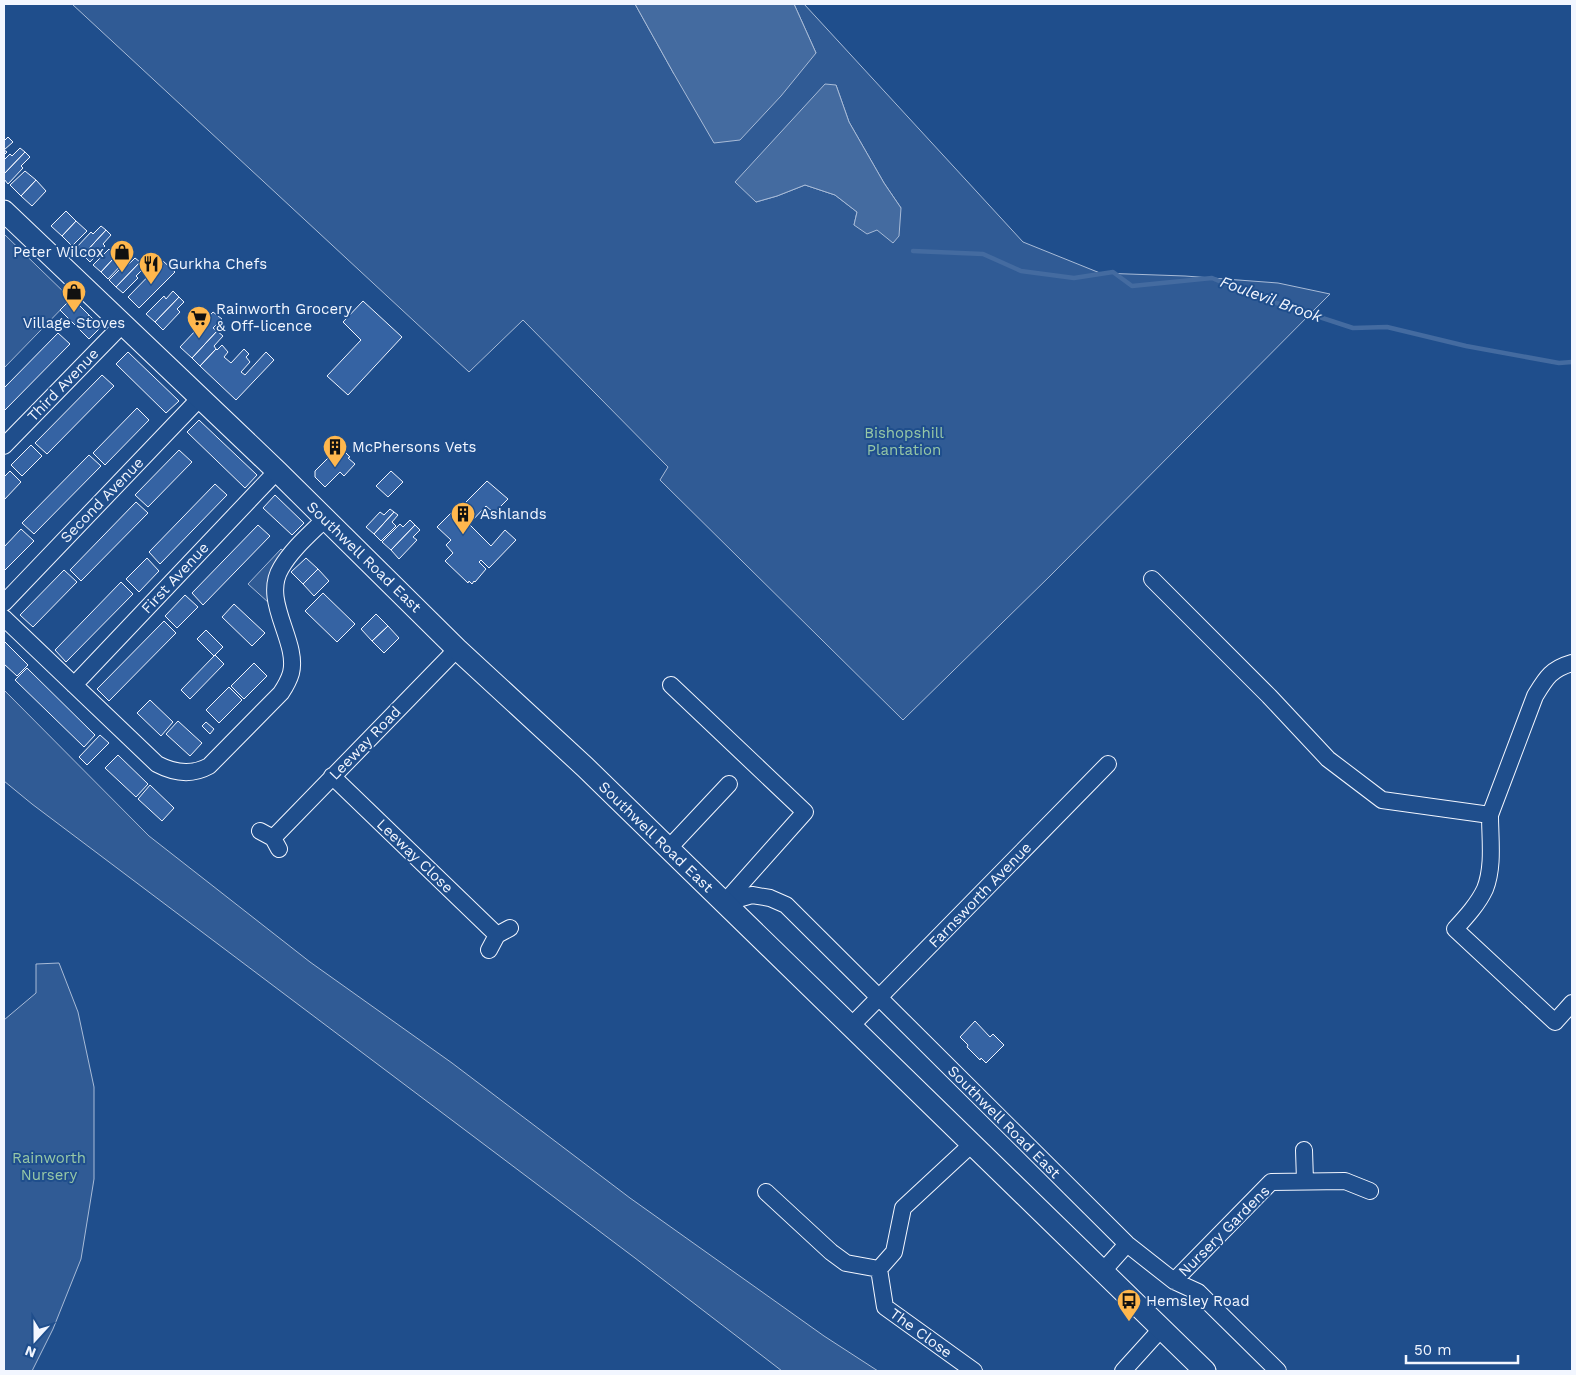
<svg xmlns="http://www.w3.org/2000/svg" width="1576" height="1375" viewBox="0 0 1576 1375" font-family="'Work Sans',sans-serif">
<style>
.green{fill:#305b95;stroke:#a8bbd7;fill-rule:evenodd}
.water{fill:#446ba0;stroke:#a8bbd7}
.lines{fill:none;stroke-linecap:round;stroke-linejoin:round}
.stream{stroke:#446ba0;stroke-width:4.5}
.building{fill:#3563a3;stroke:#f2f6ff}
.minor-casing{stroke:#f2f6ff;stroke-width:18}
.major-casing{stroke:#f2f6ff;stroke-width:23}
.minor{stroke:#1f4e8c;stroke-width:16}
.major{stroke:#1f4e8c;stroke-width:21}
.labels{text-anchor:middle;dominant-baseline:central;stroke-width:4;stroke-linejoin:round;paint-order:stroke}
.poi-label{font-size:15px;fill:#f2f6ff;stroke:#1f4e8c;text-anchor:start}
.street-label{font-size:15px;fill:#f2f6ff;stroke:#1f4e8c}
.park-label{font-size:15px;fill:#97c8a6;stroke:#1f4e8c}
.water-label{font-size:16px;font-style:italic;fill:#f2f6ff;stroke:#1f4e8c}
</style>
<rect width="100%" height="100%" fill="#1f4e8c"/>
<path class="green" d="M 72,4 L 635,4 L 674,74 L 816,53 L 794,4 L 804,4 L 1023,242 L 1100,273 L 1185,276 L 1278,283 L 1330,294 L 1050,576 L 903,720 L 660,480 L 668,467 L 523,320 L 469,372 ZM 836,85 L 849,122 L 884,183 L 901,208 L 854,225 L 857,212 L 835,195 L 805,185 L 777,196 L 756,202 Z
M 4,234 L 71,299 L 4,368 Z
M 281,549 L 285,552 L 269,603 L 248,584 Z
M 4,690 L 149,836 L 310,962 L 452,1063 L 630,1198 L 824,1336 L 878,1371 L 782,1371 L 635,1258 L 32,804 L 4,781 Z
M 59,963 L 78,1012 L 94,1087 L 94,1179 L 81,1259 L 53,1329 L 32,1371 L 4,1371 L 4,1020 L 36,993 L 36,964 Z"/>
<path class="water" d="M 635,4 L 794,4 L 816,53 L 781,96 L 740,140 L 714,143 L 674,74 Z
M 825,84 L 836,85 L 849,122 L 884,183 L 901,208 L 899,236 L 893,243 L 877,230 L 867,234 L 854,225 L 857,212 L 835,195 L 805,185 L 777,196 L 756,202 L 735,182 Z"/>
<g class="lines">
<path class="stream" d="M 913,251 L 983,254 L 1021,271 L 1074,278 L 1113,272 L 1132,286 L 1212,278 L 1252,295 L 1353,328 L 1387,327 L 1466,346 L 1559,363 L 1572,362"/>
</g>
<path class="building" d="M 8,137 L 13,142 L 4,150 L 7,152 L 4,155 L 4,141 Z
M 20,148 L 25,152 L 4,174 L 4,160 L 10,154 L 12,156 Z
M 25,152 L 30,157 L 21,166 L 23,168 L 8,184 L 4,179 L 4,174 Z
M 25,171 L 36,180 L 21,196 L 10,185 Z
M 36,180 L 46,191 L 32,206 L 21,196 Z
M 66,211 L 76,221 L 62,236 L 51,226 Z
M 76,221 L 87,231 L 72,246 L 62,236 Z
M 101,226 L 106,230 L 83,255 L 75,249 L 91,232 L 93,234 Z
M 106,230 L 111,235 L 103,244 L 105,246 L 90,262 L 83,255 Z
M 119,243 L 124,247 L 101,272 L 93,265 L 109,249 L 111,251 Z
M 124,247 L 129,252 L 121,261 L 123,263 L 108,279 L 101,272 Z
M 135,258 L 140,262 L 116,287 L 109,280 L 125,264 L 127,266 Z
M 163,261 L 175,272 L 139,308 L 128,297 Z
M 140,262 L 145,267 L 136,276 L 138,278 L 123,293 L 116,287 Z
M 173,291 L 179,297 L 155,322 L 146,314 L 164,296 L 166,299 Z
M 179,297 L 184,302 L 177,309 L 180,312 L 163,330 L 155,322 Z
M 72,298 L 89,315 L 77,327 L 60,310 Z
M 363,301 L 402,337 L 348,395 L 327,376 L 361,340 L 343,322 Z
M 213,312 L 222,319 L 213,328 L 217,331 L 192,358 L 180,347 Z
M 89,315 L 101,327 L 89,339 L 77,327 Z
M 217,331 L 223,336 L 214,346 L 216,349 L 200,366 L 192,358 Z
M 58,333 L 70,344 L 4,411 L 4,388 Z
M 222,345 L 228,352 L 224,357 L 231,363 L 244,349 L 249,354 L 246,357 L 250,362 L 241,372 L 245,375 L 266,352 L 274,360 L 236,400 L 200,366 L 216,349 L 217,350 Z
M 128,352 L 179,401 L 166,413 L 116,364 Z
M 102,375 L 114,386 L 47,454 L 35,443 Z
M 137,408 L 149,420 L 105,465 L 93,453 Z
M 199,420 L 257,475 L 245,488 L 187,432 Z
M 31,445 L 42,456 L 22,476 L 11,465 Z
M 338,448 L 342,453 L 344,451 L 350,457 L 348,458 L 355,464 L 344,476 L 340,472 L 325,487 L 315,477 L 315,471 Z
M 179,450 L 192,462 L 148,507 L 135,495 Z
M 89,455 L 101,466 L 34,534 L 22,523 Z
M 10,471 L 21,482 L 4,500 L 4,477 Z
M 391,471 L 403,482 L 388,497 L 376,486 Z
M 487,481 L 508,499 L 494,513 L 486,506 L 469,524 L 491,546 L 505,530 L 516,540 L 489,568 L 481,560 L 479,562 L 486,569 L 475,582 L 474,581 L 472,584 L 469,581 L 468,583 L 445,561 L 453,553 L 446,545 L 451,540 L 437,527 L 452,512 L 455,513 Z
M 215,484 L 227,495 L 160,564 L 149,552 Z
M 275,495 L 304,523 L 292,535 L 263,508 Z
M 136,502 L 148,513 L 81,581 L 70,570 Z
M 390,509 L 394,512 L 374,534 L 366,527 L 380,512 L 384,515 Z
M 394,512 L 398,515 L 392,522 L 396,526 L 381,541 L 374,534 Z
M 410,520 L 415,525 L 391,550 L 382,542 L 400,524 L 403,527 Z
M 258,525 L 270,536 L 203,605 L 192,593 Z
M 415,525 L 420,530 L 413,537 L 417,540 L 399,559 L 391,550 Z
M 21,529 L 34,541 L 4,571 L 4,547 Z
M 147,558 L 159,571 L 139,592 L 126,579 Z
M 306,558 L 318,569 L 303,584 L 291,572 Z
M 318,569 L 329,581 L 314,596 L 303,584 Z
M 64,570 L 77,582 L 33,627 L 20,615 Z
M 121,582 L 133,594 L 66,662 L 55,650 Z
M 323,593 L 355,624 L 337,642 L 305,611 Z
M 185,595 L 198,607 L 177,628 L 165,616 Z
M 234,604 L 265,633 L 252,646 L 222,617 Z
M 376,614 L 388,626 L 372,641 L 361,629 Z
M 164,621 L 176,633 L 109,701 L 97,689 Z
M 388,626 L 399,638 L 384,653 L 372,641 Z
M 206,630 L 223,647 L 214,656 L 197,639 Z
M 4,641 L 28,665 L 17,676 L 4,664 Z
M 215,655 L 224,664 L 190,699 L 181,690 Z
M 254,663 L 267,676 L 244,699 L 231,686 Z
M 27,668 L 95,735 L 84,747 L 15,680 Z
M 229,687 L 242,700 L 219,723 L 206,710 Z
M 150,700 L 173,722 L 161,736 L 137,713 Z
M 178,721 L 202,743 L 190,756 L 166,734 Z
M 206,722 L 214,729 L 210,734 L 202,726 Z
M 100,735 L 109,743 L 87,765 L 79,757 Z
M 118,755 L 148,784 L 136,797 L 105,768 Z
M 150,785 L 174,808 L 162,821 L 138,799 Z
M 975,1021 L 990,1037 L 993,1034 L 1004,1045 L 986,1063 L 981,1058 L 980,1060 L 967,1047 L 968,1045 L 960,1037 Z"/>
<g class="lines">
<defs>
<path id="minor" d="M 4,446 L 123,324
M 1152,579 L 1269,696 L 1328,759 L 1382,800 L 1490,815 L 1535,696 C 1546,678 1551,669 1572,663
M 4,603 L 200,398
M 4,618 L 157,764 C 174,773 191,776 209,766 L 281,693 C 285,687 289,680 291,673 C 299,641 261,601 281,568 C 292,549 310,534 325,519
M 74,685 L 277,471
M 671,685 L 805,812 L 724,903
M 332,776 L 497,935
M 1490,815 C 1490,839 1494,866 1485,889 C 1478,904 1466,917 1455,929 L 1555,1022 L 1572,1003
M 260,831 L 273,838 L 279,849
M 273,838 L 457,649
M 668,849 L 729,784
M 724,903 L 752,895 L 770,898 L 786,905 L 1127,1244 L 1174,1281 L 1198,1292 L 1278,1371
M 489,950 L 497,935 L 510,928
M 851,1026 L 1108,764
M 1304,1150 L 1305,1181
M 766,1192 L 831,1252 L 846,1263 L 879,1269 L 885,1307 L 974,1371
M 879,1269 L 894,1252 L 903,1208 L 972,1144
M 1102,1272 L 1127,1244
M 1174,1281 L 1271,1182 L 1345,1181 L 1370,1191
M 1123,1371 L 1161,1329"/>
<path id="major" d="M 4,211 L 277,471 L 457,649 L 585,767 L 1205,1371"/>
</defs>
<use href="#minor" class="minor-casing"/>
<use href="#major" class="major-casing"/>
<use href="#minor" class="minor"/>
<use href="#major" class="major"/>
</g>
<defs>
<symbol id="shop-pin" viewBox="-11 -11 22 30"><path d="M0 17L-7.5 6A9.5 9.5 0 1 1 7.5 6Z" fill="#ffb74d" stroke="#1f4e8c"/><path d="M-5-2.5h2.3a2.7 3.5 0 0 1 5.4 0H5L5.5 6h-11ZM-1.5-2.5h3a1.5 2.3 0 0 0-3 0Z" fill="#111"/></symbol>
<symbol id="restaurant-pin" viewBox="-11 -11 22 30"><path d="M0 17L-7.5 6A9.5 9.5 0 1 1 7.5 6Z" fill="#ffb74d" stroke="#1f4e8c"/><path d="M-5-6h1v4h1v-4h1v4h1v-4h1v5L-1.5 .5V6h-2V.5L-5-1ZM5-6V6H3V1.5H1.5Q1.5-4 5-6Z" fill="#111"/></symbol>
<symbol id="supermarket-pin" viewBox="-11 -11 22 30"><path d="M0 17L-7.5 6A9.5 9.5 0 1 1 7.5 6Z" fill="#ffb74d" stroke="#1f4e8c"/><path d="M-6-5.5h2.5l.6 2H6L4.5 2H-2.5L-4.4-4H-6ZM-1.5 3.2a1.3 1.3 0 1 0 .1 0ZM3 3.2a1.3 1.3 0 1 0 .1 0Z" fill="#111"/></symbol>
<symbol id="building-pin" viewBox="-11 -11 22 30"><path d="M0 17L-7.5 6A9.5 9.5 0 1 1 7.5 6Z" fill="#ffb74d" stroke="#1f4e8c"/><path d="M-4-6H4V6H1V3H-1V6H-4ZM-2.5-4.3h1.7v1.8h-1.7ZM.8-4.3h1.7v1.8H.8ZM-2.5-1h1.7V.8h-1.7ZM.8-1h1.7V.8H.8Z" fill="#111"/></symbol>
<symbol id="bus-pin" viewBox="-11 -11 22 30"><path d="M0 17L-7.5 6A9.5 9.5 0 1 1 7.5 6Z" fill="#ffb74d" stroke="#1f4e8c"/><path d="M-5-6H5V4H4V6H2V4H-2V6H-4V4H-5ZM-3.5-4V0h7V-4ZM-3.5 1.2v1.5H-2V1.2ZM2 1.2v1.5H3.5V1.2Z" fill="#111"/></symbol>
</defs>
<g fill-rule="evenodd">
<use href="#shop-pin" x="108" y="238" width="28" height="38"/>
<use href="#restaurant-pin" x="137" y="250" width="28" height="38"/>
<use href="#shop-pin" x="60" y="278" width="28" height="38"/>
<use href="#supermarket-pin" x="185" y="304" width="28" height="38"/>
<use href="#building-pin" x="321" y="433" width="28" height="38"/>
<use href="#building-pin" x="449" y="500" width="28" height="38"/>
<use href="#bus-pin" x="1115" y="1287" width="28" height="38"/>
</g>
<g class="labels">
<g class="poi-label">
<text x="104" y="252" text-anchor="end">Peter Wilcox</text>
<text x="168" y="264">Gurkha Chefs</text>
<text x="216" y="309">Rainworth Grocery<tspan x="216" dy="17">&amp; Off-licence</tspan></text>
<text x="74" y="323" text-anchor="middle">Village Stoves</text>
<text x="352" y="447">McPhersons Vets</text>
<text x="480" y="514">Ashlands</text>
<text x="1146" y="1301">Hemsley Road</text>
</g>
<g class="street-label">
<text transform="translate(63 385) rotate(-46)">Third Avenue</text>
<text transform="translate(102 500) rotate(-46)">Second Avenue</text>
<text transform="translate(364 557) rotate(44)">Southwell Road East</text>
<text transform="translate(175 578) rotate(-47)">First Avenue</text>
<text transform="translate(365 743) rotate(-46)">Leeway Road</text>
<text transform="translate(656 837) rotate(44)">Southwell Road East</text>
<text transform="translate(415 856) rotate(44)">Leeway Close</text>
<text transform="translate(980 895) rotate(-46)">Farnsworth Avenue</text>
<text transform="translate(1004 1122) rotate(45)">Southwell Road East</text>
<text transform="translate(1224 1231) rotate(-45)">Nursery Gardens</text>
<text transform="translate(921 1333) rotate(36)">The Close</text>
</g>
<g class="park-label">
<text x="904" y="433">Bishopshill<tspan x="904" dy="17">Plantation</tspan></text>
<text x="49" y="1158">Rainworth<tspan x="49" dy="17">Nursery</tspan></text>
</g>
<g class="water-label">
<text transform="translate(1271 299) rotate(20)">Foulevil Brook</text>
</g>
</g>
<rect width="1576" height="1375" fill="none" stroke="#f2f6ff" stroke-width="10"/>
<g transform="translate(35 1340) rotate(201)" stroke="#1f4e8c" stroke-width="4" paint-order="stroke">
<path d="M0-4L9 19L0 12L-9 19Z" fill="#f2f6ff"/>
<text y="-8" font-size="14" font-weight="bold" text-anchor="middle" fill="#f2f6ff">N</text>
</g>
<path d="M1406 1355v8h112v-8" fill="none" stroke="#f2f6ff" stroke-width="2.5"/>
<text x="1414" y="1355" font-size="15" fill="#f2f6ff" stroke="#1f4e8c" stroke-width="4" paint-order="stroke">50 m</text>
</svg>
